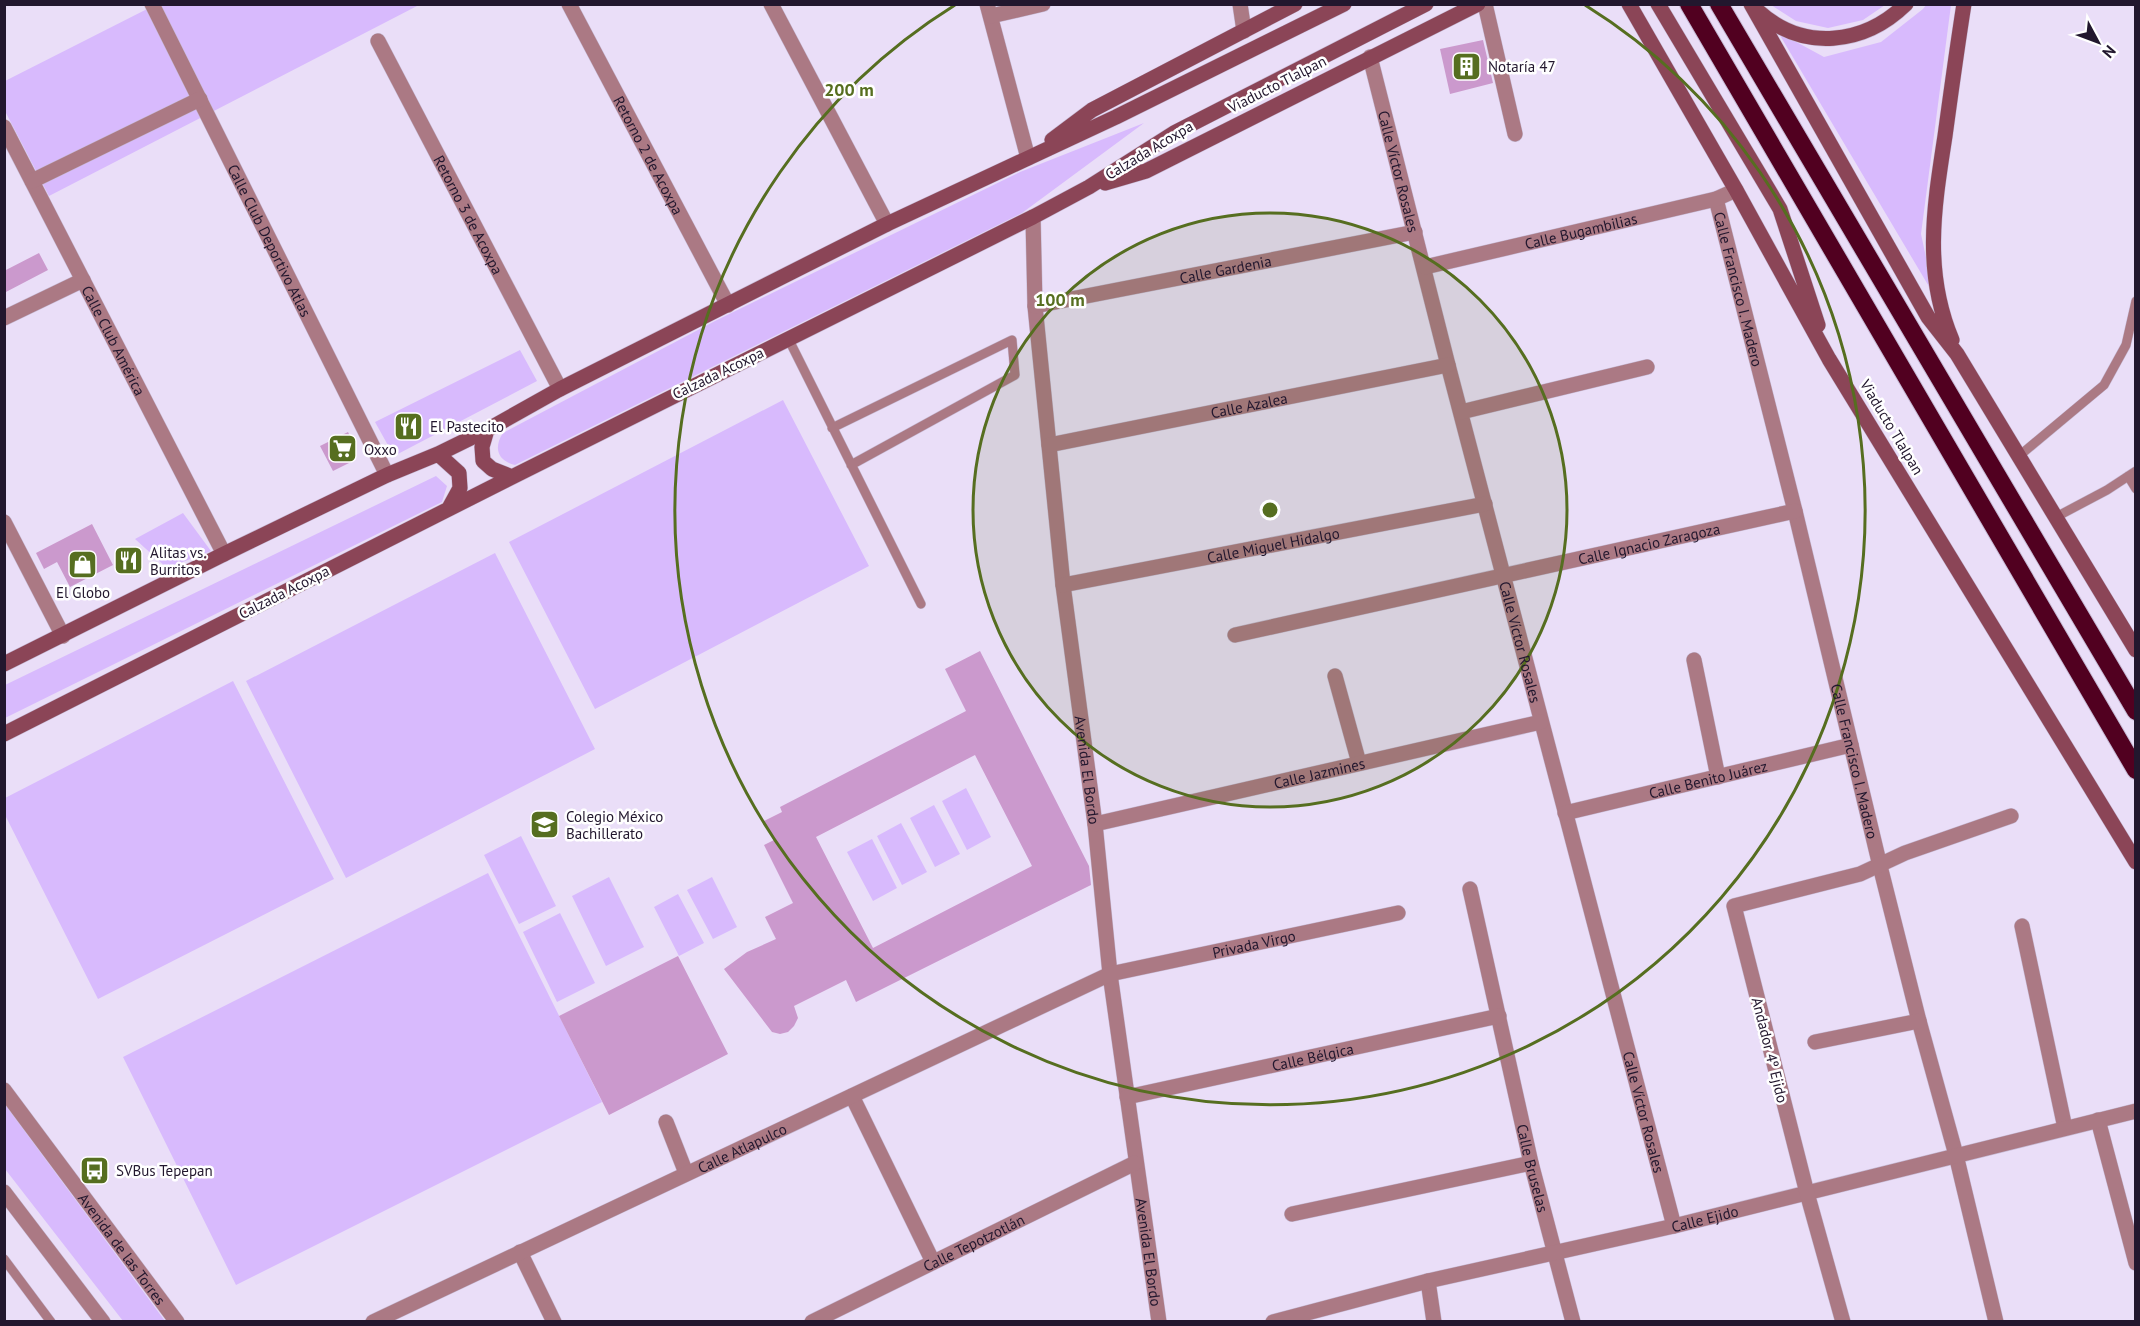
<svg xmlns="http://www.w3.org/2000/svg" width="2140" height="1326" viewBox="0 0 2140 1326" font-family="'PT Sans',sans-serif">
<style>
.green{fill:#d8bafd}
.building{fill:#cb99cd;fill-rule:evenodd}
.lines{fill:none;stroke-linecap:round;stroke-linejoin:round}
.lane-casing{stroke:#c6bad4;stroke-width:10}
.street-casing{stroke:#c6bad4;stroke-width:16}
.secondary-casing{stroke:#c6bad4;stroke-width:16}
.highway-casing{stroke:#c6bad4;stroke-width:20}
.lane{stroke:#ab7984;stroke-width:9}
.street{stroke:#ab7984;stroke-width:15}
.secondary{stroke:#8b4557;stroke-width:15}
.highway{stroke:#510020;stroke-width:18}
.ring{fill:none;stroke:#566e20;stroke-width:3}
.labels{text-anchor:middle;dominant-baseline:central;stroke-width:5;stroke-linejoin:round;paint-order:stroke}
.poi-label{font-size:15px;fill:#22172e;stroke:#fff;text-anchor:start}
.street-label{font-size:15px;fill:#22172e;stroke:#fff}
.centre{fill:#566e20;stroke:#fff;stroke-width:3}
.ring-label{font-size:18px;text-anchor:middle;font-weight:bold;fill:#566e20;stroke:#fff;stroke-width:5;stroke-linejoin:round;paint-order:stroke}
</style>
<rect width="100%" height="100%" fill="#eadef8"/>
<path class="green" d="M 155,5 L 419,5 L 49,196 L 5,111 L 5,81 Z
M 1771,5 L 1885,5 L 1863,20 L 1828,28 L 1796,21 Z
M 1926,5 L 1951,5 L 1921,234 L 1934,295 L 1778,32 L 1824,57 L 1881,42 L 1923,9 Z
M 1144,123 L 1022,213 L 515,465 C 498,461 493,448 503,433 L 715,321 L 1020,172 Z
M 520,350 L 537,381 L 394,456 L 375,422 Z
M 783,400 L 869,566 L 595,709 L 509,542 Z
M 436,476 L 447,486 L 442,502 L 5,718 L 5,685 Z
M 183,513 L 211,551 L 167,568 L 135,539 Z
M 495,553 L 595,749 L 346,878 L 246,681 Z
M 233,681 L 334,879 L 98,999 L 5,815 L 5,798 Z
M 966,788 L 991,837 L 967,850 L 942,801 Z
M 934,805 L 960,854 L 935,867 L 910,818 Z
M 901,823 L 927,872 L 902,885 L 877,836 Z
M 521,836 L 556,906 L 519,924 L 484,855 Z
M 872,839 L 897,888 L 873,901 L 847,852 Z
M 488,873 L 602,1102 L 236,1285 L 123,1057 Z
M 609,877 L 644,947 L 606,966 L 572,896 Z
M 712,877 L 737,927 L 713,939 L 687,890 Z
M 678,894 L 704,943 L 679,956 L 654,907 Z
M 560,913 L 595,983 L 557,1002 L 523,932 Z
M 4,1103 L 165,1321 L 123,1321 L 5,1169 Z"/>
<path class="building" d="M 1483,40 L 1493,83 L 1450,94 L 1440,49 Z
M 39,253 L 48,270 L 4,293 L 4,271 Z
M 348,432 L 355,447 L 351,462 L 333,471 L 320,446 Z
M 92,524 L 113,565 L 70,587 L 57,562 L 44,569 L 36,553 Z
M 980,651 L 1089,866 L 1091,885 L 856,1002 L 846,980 L 794,1006 L 798,1018 L 794,1026 L 788,1032 L 780,1034 L 772,1032 L 724,969 L 747,952 L 776,939 L 765,917 L 793,903 L 764,845 L 774,840 L 764,821 L 782,812 L 780,807 L 966,711 L 945,669 ZM 975,755 L 1032,866 L 873,948 L 816,837 Z
M 678,956 L 728,1054 L 609,1115 L 559,1016 Z"/>
<g class="lines">
<defs>
<path id="lane" d="M 788,338 L 921,604
M 832,428 L 1012,340 L 1015,375 L 851,465
M 2019,456 L 2104,385 L 2126,345 L 2136,301
M 2128,476 L 2136,489
M 2056,517 L 2107,490 L 2136,471
M 4,1259 L 51,1322"/>
<g id="street">
<path id="s1" d="M 152,4 L 387,475"/>
<path id="s2" d="M 569,4 L 728,305"/>
<path d="M 771,4 L 887,224"/>
<path d="M 987,4 L 1028,158"/>
<path d="M 1240,4 L 1244,31"/>
<path d="M 1485,4 L 1515,134"/>
<path d="M 991,16 L 1043,4"/>
<path id="s3" d="M 378,41 L 560,389"/>
<path id="s4" d="M 1370,57 L 1448,365 L 1674,1226"/>
<path id="s5" d="M 4,127 L 224,554"/>
<path d="M 32,181 L 200,99"/>
<path id="s6" d="M 1716,199 L 1795,511 L 1880,866 L 1919,1021 L 1956,1155 L 1996,1322"/>
<path id="s7" d="M 1033,217 L 1035,306 L 1063,585 L 1095,824 L 1110,974 L 1159,1322"/>
<path id="s8" d="M 1425,267 L 1716,199 L 1736,190"/>
<path id="s9" d="M 1035,306 L 1415,232"/>
<path d="M 4,318 L 83,280"/>
<path d="M 1461,412 L 1647,367"/>
<path id="s10" d="M 1049,445 L 1448,365"/>
<path d="M 4,522 L 63,636"/>
<path id="s11" d="M 1063,585 L 1485,504"/>
<path id="s12" d="M 1235,635 L 1795,511"/>
<path d="M 1694,660 L 1718,777"/>
<path d="M 1335,676 L 1359,763"/>
<path id="s13" d="M 1565,813 L 1851,745"/>
<path id="s14" d="M 1095,824 L 1541,722"/>
<path id="s15" d="M 1470,889 L 1531,1163 L 1573,1322"/>
<path d="M 2022,926 L 2065,1128"/>
<path d="M 1815,1042 L 1919,1021"/>
<path id="s16" d="M 4,1090 L 177,1322"/>
<path d="M 852,1096 L 933,1262"/>
<path id="s17" d="M 1127,1097 L 1499,1016"/>
<path d="M 2098,1120 L 2136,1263"/>
<path d="M 666,1122 L 686,1173"/>
<path d="M 4,1192 L 103,1322"/>
<path d="M 1292,1214 L 1531,1163"/>
<path d="M 520,1252 L 554,1322"/>
<path d="M 1428,1281 L 1434,1322"/>
<path id="s18" d="M 373,1322 L 1110,974 L 1398,913"/>
<path id="s19" d="M 812,1322 L 1135,1163"/>
<path id="s20" d="M 1273,1322 L 1428,1281 L 1674,1226 L 2136,1111"/>
<path d="M 1843,1322 L 1807,1193 L 1734,906 L 1860,874 L 1905,853 L 2011,816"/>
</g>
<path id="secondary" d="M 1629,4 L 1736,190 L 1829,359 L 2136,862
M 1658,4 L 1780,209 L 1818,325
M 1751,4 L 1928,317 L 1957,354 L 2136,650
M 1758,11 C 1803,52 1864,45 1906,4
M 1052,140 L 1092,110 L 1295,4
M 1105,183 L 1146,171 L 1478,4
M 1952,340 C 1923,271 1934,207 1945,136 C 1951,92 1957,48 1964,4
M 487,430 L 482,447 L 483,461 L 492,469 L 512,477
M 438,454 L 459,473 L 460,488 L 449,508
M 4,664 L 224,554 L 387,475 L 438,454 L 487,430 L 560,389 L 887,224 L 1116,117 L 1344,4
M 4,734 L 512,477 L 1033,217 L 1089,187 L 1174,133 L 1426,4"/>
<path id="highway" d="M 1689,4 C 1840,258 1986,515 2136,770
M 1719,4 L 2136,711"/>
</defs>
<use href="#lane" class="lane-casing"/>
<use href="#street" class="street-casing"/>
<use href="#secondary" class="secondary-casing"/>
<use href="#highway" class="highway-casing"/>
<use href="#lane" class="lane"/>
<use href="#street" class="street"/>
<use href="#secondary" class="secondary"/>
<use href="#highway" class="highway"/>
</g>
<circle cx="1270" cy="510" r="297" fill="#566e20" fill-opacity=".12"/>
<g class="ring">
<circle cx="1270" cy="510" r="297"/>
<path d="M1585 5A595 595 0 1 1 955 5"/>
</g>
<defs>
<symbol id="building-square" viewBox="-11 -11 22 22"><rect x="-9" y="-9" width="18" height="18" rx="4" fill="#566e20" stroke="#fff"/><path d="M-4-6H4V6H1V3H-1V6H-4ZM-2.5-4.3h1.7v1.8h-1.7ZM.8-4.3h1.7v1.8H.8ZM-2.5-1h1.7V.8h-1.7ZM.8-1h1.7V.8H.8Z" fill="#fff"/></symbol>
<symbol id="restaurant-square" viewBox="-11 -11 22 22"><rect x="-9" y="-9" width="18" height="18" rx="4" fill="#566e20" stroke="#fff"/><path d="M-5-6h1v4h1v-4h1v4h1v-4h1v5L-1.5 .5V6h-2V.5L-5-1ZM5-6V6H3V1.5H1.5Q1.5-4 5-6Z" fill="#fff"/></symbol>
<symbol id="supermarket-square" viewBox="-11 -11 22 22"><rect x="-9" y="-9" width="18" height="18" rx="4" fill="#566e20" stroke="#fff"/><path d="M-6-5.5h2.5l.6 2H6L4.5 2H-2.5L-4.4-4H-6ZM-1.5 3.2a1.3 1.3 0 1 0 .1 0ZM3 3.2a1.3 1.3 0 1 0 .1 0Z" fill="#fff"/></symbol>
<symbol id="shop-square" viewBox="-11 -11 22 22"><rect x="-9" y="-9" width="18" height="18" rx="4" fill="#566e20" stroke="#fff"/><path d="M-5-2.5h2.3a2.7 3.5 0 0 1 5.4 0H5L5.5 6h-11ZM-1.5-2.5h3a1.5 2.3 0 0 0-3 0Z" fill="#fff"/></symbol>
<symbol id="school-square" viewBox="-11 -11 22 22"><rect x="-9" y="-9" width="18" height="18" rx="4" fill="#566e20" stroke="#fff"/><path d="M0-5L7-2L0 1L-7-2ZM-4 1L0 2.5L4 1V4Q0 6-4 4Z" fill="#fff"/></symbol>
<symbol id="bus-square" viewBox="-11 -11 22 22"><rect x="-9" y="-9" width="18" height="18" rx="4" fill="#566e20" stroke="#fff"/><path d="M-5-6H5V4H4V6H2V4H-2V6H-4V4H-5ZM-3.5-4V0h7V-4ZM-3.5 1.2v1.5H-2V1.2ZM2 1.2v1.5H3.5V1.2Z" fill="#fff"/></symbol>
</defs>
<g fill-rule="evenodd">
<use href="#building-square" x="1450" y="50" width="33" height="33"/>
<use href="#restaurant-square" x="392" y="410" width="33" height="33"/>
<use href="#supermarket-square" x="326" y="432" width="33" height="33"/>
<use href="#restaurant-square" x="112" y="544" width="33" height="33"/>
<use href="#shop-square" x="66" y="548" width="33" height="33"/>
<use href="#school-square" x="528" y="808" width="33" height="33"/>
<use href="#bus-square" x="78" y="1154" width="33" height="33"/>
</g>
<g class="labels">
<g class="poi-label">
<text x="1488" y="66">Notaría 47</text>
<text x="430" y="426">El Pastecito</text>
<text x="364" y="449">Oxxo</text>
<text x="150" y="552">Alitas vs.<tspan x="150" dy="17">Burritos</tspan></text>
<text x="83" y="592" text-anchor="middle">El Globo</text>
<text x="566" y="816">Colegio México<tspan x="566" dy="17">Bachillerato</tspan></text>
<text x="116" y="1170">SVBus Tepepan</text>
</g>
<g class="street-label">
<text transform="translate(1277 84) rotate(-27)">Viaducto Tlalpan</text>
<text transform="translate(1149 150) rotate(-31)">Calzada Acoxpa</text>
<text stroke="none"><textPath href="#s2" startOffset="171">Retorno 2 de Acoxpa</textPath></text>
<text stroke="none"><textPath href="#s4" startOffset="118">Calle Víctor Rosales</textPath></text>
<text stroke="none"><textPath href="#s3" startOffset="196">Retorno 3 de Acoxpa</textPath></text>
<text stroke="none"><textPath href="#s8" startOffset="160">Calle Bugambilias</textPath></text>
<text stroke="none"><textPath href="#s1" startOffset="264">Calle Club Deportivo Atlas</textPath></text>
<text stroke="none"><textPath href="#s9" startOffset="194">Calle Gardenia</textPath></text>
<text stroke="none"><textPath href="#s6" startOffset="93">Calle Francisco I. Madero</textPath></text>
<text stroke="none"><textPath href="#s5" startOffset="240">Calle Club América</textPath></text>
<text transform="translate(718 373) rotate(-26)">Calzada Acoxpa</text>
<text stroke="none"><textPath href="#s10" startOffset="204">Calle Azalea</textPath></text>
<text transform="translate(1892 427) rotate(59)">Viaducto Tlalpan</text>
<text stroke="none"><textPath href="#s12" startOffset="424">Calle Ignacio Zaragoza</textPath></text>
<text stroke="none"><textPath href="#s11" startOffset="214">Calle Miguel Hidalgo</textPath></text>
<text transform="translate(284 592) rotate(-27)">Calzada Acoxpa</text>
<text stroke="none"><textPath href="#s4" startOffset="604">Calle Víctor Rosales</textPath></text>
<text stroke="none"><textPath href="#s6" startOffset="579">Calle Francisco I. Madero</textPath></text>
<text stroke="none"><textPath href="#s7" startOffset="556">Avenida El Bordo</textPath></text>
<text stroke="none"><textPath href="#s14" startOffset="230">Calle Jazmines</textPath></text>
<text stroke="none"><textPath href="#s13" startOffset="147">Calle Benito Juárez</textPath></text>
<text stroke="none"><textPath href="#s18" startOffset="962">Privada Virgo</textPath></text>
<text transform="translate(1770 1050) rotate(76)">Andador 4º Ejido</text>
<text stroke="none"><textPath href="#s17" startOffset="190">Calle Bélgica</textPath></text>
<text stroke="none"><textPath href="#s4" startOffset="1090">Calle Víctor Rosales</textPath></text>
<text stroke="none"><textPath href="#s18" startOffset="408">Calle Atlapulco</textPath></text>
<text stroke="none"><textPath href="#s15" startOffset="286">Calle Bruselas</textPath></text>
<text stroke="none"><textPath href="#s20" startOffset="444">Calle Ejido</textPath></text>
<text stroke="none"><textPath href="#s19" startOffset="180">Calle Tepotzotlán</textPath></text>
<text stroke="none"><textPath href="#s16" startOffset="198">Avenida de las Torres</textPath></text>
<text stroke="none"><textPath href="#s7" startOffset="1042">Avenida El Bordo</textPath></text>
</g>
</g>
<circle cx="1270" cy="510" r="9" class="centre"/>
<g class="ring-label">
<text x="849" y="96">200 m</text>
<text x="1060" y="306">100 m</text>
</g>
<rect width="2140" height="1326" fill="none" stroke="#22172e" stroke-width="12"/>
<g transform="translate(2098 42) rotate(131)" stroke="#ffffff" stroke-width="4.5" paint-order="stroke">
<path d="M0-4.5L10 22L0 15L-10 22Z" fill="#22172e"/>
<text y="-9" font-size="16" font-weight="bold" text-anchor="middle" fill="#22172e">N</text>
</g>
</svg>
